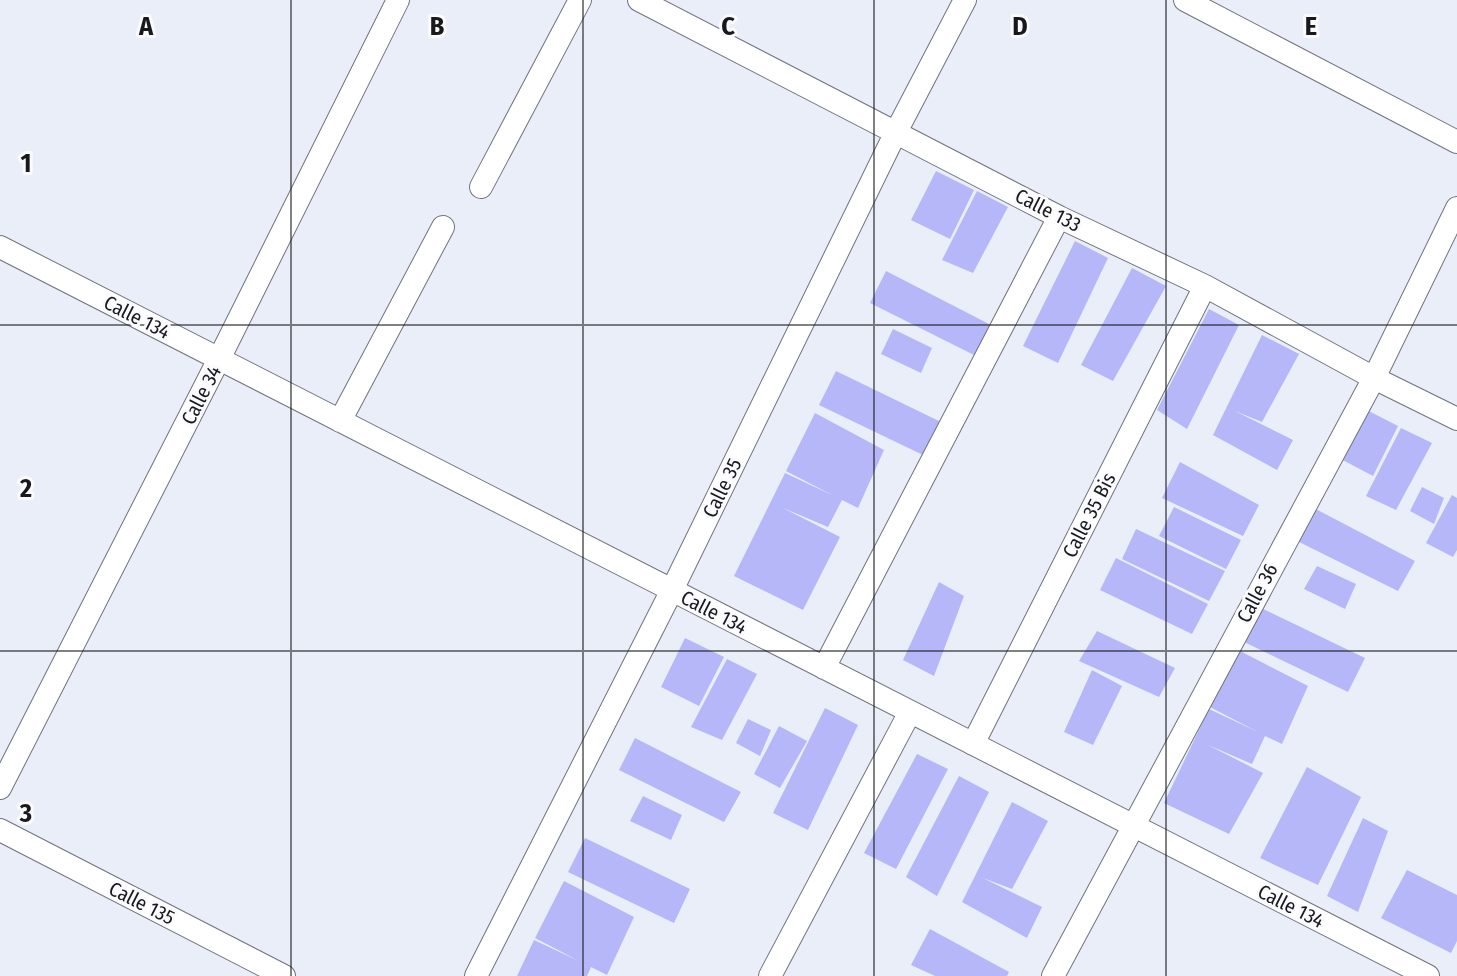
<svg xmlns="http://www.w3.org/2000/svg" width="1457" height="976" viewBox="0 0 1457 976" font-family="'Fira Sans Condensed',sans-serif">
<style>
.building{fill:#b5b7f9}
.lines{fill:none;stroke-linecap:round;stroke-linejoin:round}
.minor-casing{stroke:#70737d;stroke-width:24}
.minor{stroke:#fff;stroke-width:22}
.grid{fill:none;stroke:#18191d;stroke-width:2;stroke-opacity:0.55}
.labels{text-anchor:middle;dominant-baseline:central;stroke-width:6;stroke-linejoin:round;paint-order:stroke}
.street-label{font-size:20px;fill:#18191d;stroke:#fbfbfe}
.grid-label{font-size:26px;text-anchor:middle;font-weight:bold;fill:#18191d;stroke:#fbfbfe;stroke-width:6;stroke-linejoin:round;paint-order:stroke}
</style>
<rect width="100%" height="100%" fill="#eaeef9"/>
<path class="building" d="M 936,171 L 974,190 L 950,239 L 911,220 Z
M 977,191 L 1008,207 L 973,273 L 942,260 Z
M 1075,241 L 1108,258 L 1058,363 L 1023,346 Z
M 1132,268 L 1166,286 L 1113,381 L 1081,365 Z
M 886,271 L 991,325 L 974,355 L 870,303 Z
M 1209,309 L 1239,325 L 1187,429 L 1157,410 Z
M 893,329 L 932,348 L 921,373 L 881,354 Z
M 1262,335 L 1299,354 L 1262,422 L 1235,411 L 1293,440 L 1277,470 L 1213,435 Z
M 836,371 L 941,422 L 925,456 L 819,405 Z
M 1359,406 L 1398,426 L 1373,476 L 1335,456 Z
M 815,413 L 884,450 L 858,508 L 842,500 L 828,527 L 783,508 L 840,537 L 803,610 L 734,576 L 785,473 L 834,496 L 786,471 Z
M 1401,428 L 1432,443 L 1396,510 L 1366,496 Z
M 1180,462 L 1259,505 L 1243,536 L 1162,498 Z
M 1422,487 L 1444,498 L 1434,524 L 1410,511 Z
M 1452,495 L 1457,498 L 1457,550 L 1453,557 L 1426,543 Z
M 1310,506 L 1415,561 L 1398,591 L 1293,539 Z
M 1174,507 L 1241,540 L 1226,569 L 1159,536 Z
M 1136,529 L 1225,571 L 1209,601 L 1122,559 Z
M 1116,558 L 1208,604 L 1192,634 L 1100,590 Z
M 1317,566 L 1356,584 L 1345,609 L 1304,589 Z
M 939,582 L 964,596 L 934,676 L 903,660 Z
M 1259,607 L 1365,658 L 1348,692 L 1242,641 Z
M 1097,631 L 1175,668 L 1159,697 L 1079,661 Z
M 685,638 L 724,657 L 699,706 L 661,687 Z
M 1238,650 L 1308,686 L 1282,744 L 1265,736 L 1252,764 L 1208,745 L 1263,773 L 1229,834 L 1164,803 L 1209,709 L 1256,731 L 1210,707 Z
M 727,659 L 757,674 L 722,740 L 691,727 Z
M 1092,670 L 1122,686 L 1093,745 L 1064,732 Z
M 825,708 L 858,725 L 808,830 L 773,813 Z
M 748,719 L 771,730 L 760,756 L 736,743 Z
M 779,726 L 807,741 L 780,788 L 754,774 Z
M 635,738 L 741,792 L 724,822 L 619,770 Z
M 917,754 L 948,769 L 896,869 L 864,853 Z
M 1307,767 L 1361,797 L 1318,885 L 1260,858 Z
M 959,776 L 989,792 L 937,896 L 906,877 Z
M 643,796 L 682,815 L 671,840 L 630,821 Z
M 1012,802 L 1048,821 L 1012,889 L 983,878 L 1042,907 L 1027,938 L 962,902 Z
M 1363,818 L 1388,831 L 1358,912 L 1327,896 Z
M 585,838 L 690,889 L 674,923 L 568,872 Z
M 1407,870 L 1457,895 L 1457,941 L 1451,953 L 1381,918 Z
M 564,881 L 634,917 L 607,975 L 591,967 L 587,976 L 517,976 L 534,940 L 579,961 L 535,938 Z
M 930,929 L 1009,972 L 1007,976 L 935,976 L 911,965 Z"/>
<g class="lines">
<defs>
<path id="minor" d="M 639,0 L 1059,217 L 1205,286 L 1374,378 L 1457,419
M 1185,0 L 1457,142
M 481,187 L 580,0
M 0,247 L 1428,976
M 340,421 L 443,227
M 824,668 L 1059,217
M 973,744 L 1205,286
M 0,788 L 219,359 L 398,0
M 0,830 L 284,976
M 476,976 L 672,590 L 896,132 L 965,0
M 770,976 L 910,712
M 1053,976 L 1374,378 L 1457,208"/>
</defs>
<use href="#minor" class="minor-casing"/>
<use href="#minor" class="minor"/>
</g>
<path class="grid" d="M 291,0 L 291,976M 583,0 L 583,976M 874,0 L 874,976M 1166,0 L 1166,976M 0,325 L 1457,325M 0,651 L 1457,651"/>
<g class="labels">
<g class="street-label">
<text transform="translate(1048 210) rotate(27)">Calle 133</text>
<text transform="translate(137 317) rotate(27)">Calle 134</text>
<text transform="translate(201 395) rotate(-63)">Calle 34</text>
<text transform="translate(722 488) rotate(-64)">Calle 35</text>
<text transform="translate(1089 515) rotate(-63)">Calle 35 Bis</text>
<text transform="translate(1257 593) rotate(-62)">Calle 36</text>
<text transform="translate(714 612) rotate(27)">Calle 134</text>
<text transform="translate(142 903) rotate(27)">Calle 135</text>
<text transform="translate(1291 906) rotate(27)">Calle 134</text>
</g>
</g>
<g class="grid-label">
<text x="146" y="35">A</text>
<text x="437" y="35">B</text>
<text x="728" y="35">C</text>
<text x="1020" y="35">D</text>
<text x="1311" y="35">E</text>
<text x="26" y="172">1</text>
<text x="26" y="497">2</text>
<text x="26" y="822">3</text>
</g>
</svg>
